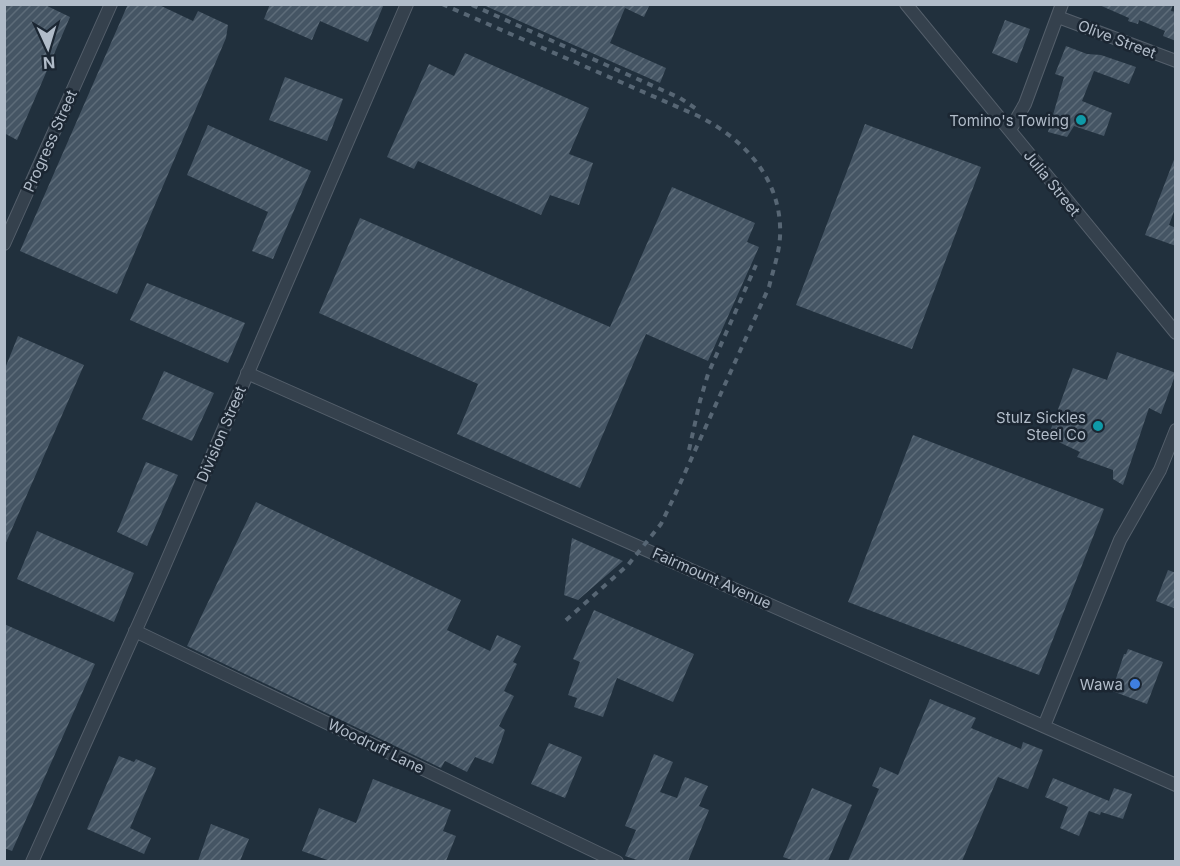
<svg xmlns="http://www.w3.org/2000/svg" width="1180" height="866" viewBox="0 0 1180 866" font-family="Inter,sans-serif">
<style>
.building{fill:url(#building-hatch)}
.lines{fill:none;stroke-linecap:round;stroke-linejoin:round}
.minor-casing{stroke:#545f6b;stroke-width:14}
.minor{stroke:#35414d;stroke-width:12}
.rail{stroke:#576674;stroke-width:4;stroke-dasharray:6 6;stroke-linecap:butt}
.culture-dot{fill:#0f9aa8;stroke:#1b2632;stroke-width:2}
.shop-dot{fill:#3f7fe0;stroke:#1b2632;stroke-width:2}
.labels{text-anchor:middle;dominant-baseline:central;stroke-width:5;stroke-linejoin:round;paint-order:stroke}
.street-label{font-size:15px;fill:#b1bcc9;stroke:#1b2632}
.poi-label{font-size:15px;fill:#b1bcc9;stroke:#1b2632;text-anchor:end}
</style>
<defs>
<pattern id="building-hatch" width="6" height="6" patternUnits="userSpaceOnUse" patternTransform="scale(1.5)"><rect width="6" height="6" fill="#455564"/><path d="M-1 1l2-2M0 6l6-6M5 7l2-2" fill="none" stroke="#5d6c79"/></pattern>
</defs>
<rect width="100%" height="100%" fill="#21303d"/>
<path class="building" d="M 4,4 L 43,4 L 70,17 L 17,140 L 4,133 Z
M 128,4 L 157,4 L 193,21 L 198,11 L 228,25 L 226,38 L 117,294 L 20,251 Z
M 270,4 L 384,4 L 368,42 L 320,21 L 312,40 L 264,19 Z
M 481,4 L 650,4 L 644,17 L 625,8 L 610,43 L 666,68 L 660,83 Z
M 1097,4 L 1173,4 L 1171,11 L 1176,12 L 1176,41 L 1163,36 L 1165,31 L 1139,20 L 1138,24 L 1128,21 L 1129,18 Z
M 1005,20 L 1030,29 L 1017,63 L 992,53 Z
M 1066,46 L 1087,54 L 1101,55 L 1136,67 L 1129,84 L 1094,71 L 1082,101 L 1112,113 L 1104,136 L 1074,126 L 1067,137 L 1048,132 L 1064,77 L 1055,74 Z
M 465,53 L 589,108 L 569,154 L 593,163 L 579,205 L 550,195 L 541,215 L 418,161 L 414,169 L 387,157 L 429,64 L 454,76 Z
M 285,77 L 343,99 L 327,141 L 269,120 Z
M 865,124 L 981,167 L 912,349 L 796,305 Z
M 208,125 L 311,171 L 273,259 L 252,251 L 268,212 L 187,175 Z
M 1175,157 L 1176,206 L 1169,225 L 1176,228 L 1176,246 L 1145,235 Z
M 672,187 L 755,223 L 747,242 L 759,247 L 708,361 L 646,334 L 580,488 L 457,434 L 478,384 L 319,313 L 360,218 L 610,327 Z
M 147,283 L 245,323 L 228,363 L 130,320 Z
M 18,336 L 84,365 L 4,547 L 4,371 Z
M 1117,352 L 1176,373 L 1161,414 L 1149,408 L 1123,485 L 1113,479 L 1113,470 L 1077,457 L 1080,452 L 1048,437 L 1073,368 L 1107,380 Z
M 164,371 L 214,393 L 192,441 L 142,419 Z
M 913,435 L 1104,509 L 1039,675 L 848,602 Z
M 146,462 L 178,475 L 147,546 L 117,532 Z
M 256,502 L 461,600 L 447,630 L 490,651 L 497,635 L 521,646 L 513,662 L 517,664 L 504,691 L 514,696 L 499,726 L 505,730 L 493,764 L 475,757 L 467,772 L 445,761 L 441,768 L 187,646 Z
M 37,531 L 134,573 L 114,622 L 17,579 Z
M 572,538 L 623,561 L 578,600 L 564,595 Z
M 1168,570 L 1176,573 L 1176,609 L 1156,601 Z
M 594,610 L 694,654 L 673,702 L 617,678 L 603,717 L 574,707 L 577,698 L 568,695 L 580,662 L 573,659 Z
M 4,624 L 95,664 L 12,851 L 4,848 Z
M 1128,649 L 1163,662 L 1147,704 L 1112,691 L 1124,654 L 1126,654 Z
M 930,699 L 976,718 L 971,728 L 1021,749 L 1023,742 L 1043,750 L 1028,789 L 998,777 L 962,861 L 848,861 L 879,789 L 872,786 L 880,767 L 898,775 Z
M 549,743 L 582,757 L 565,798 L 531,784 Z
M 654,754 L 673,762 L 660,792 L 677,798 L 685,777 L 708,786 L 699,806 L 709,810 L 688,861 L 640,861 L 625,856 L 636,830 L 625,826 Z
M 119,756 L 134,762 L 136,759 L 156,768 L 130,828 L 151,838 L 144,854 L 87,829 Z
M 1053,778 L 1109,801 L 1114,788 L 1132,794 L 1123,819 L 1101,812 L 1100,815 L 1089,811 L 1079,836 L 1060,828 L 1068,807 L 1045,797 Z
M 373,779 L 451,810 L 443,831 L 456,836 L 446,861 L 330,861 L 302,851 L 319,808 L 356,823 Z
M 812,788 L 852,805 L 828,861 L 795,861 L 783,857 Z
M 211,824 L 249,839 L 240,861 L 198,861 Z"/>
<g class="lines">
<defs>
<path id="minor" d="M 906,4 L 1176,333
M 1058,17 L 1176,61
M 1010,130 L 1025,104 L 1062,4
M 4,244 L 111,4
M 247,373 L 1176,785
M 135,631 L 617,862
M 1044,726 L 1120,540 L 1160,470 L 1176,430
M 32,862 L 161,574 L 407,4"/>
</defs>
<use href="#minor" class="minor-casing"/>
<use href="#minor" class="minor"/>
<path class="rail" d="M 442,4 L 696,115 C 744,138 783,180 780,237 C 779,254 773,270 769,287 L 674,497 L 661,524 L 628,565 L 565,621
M 472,5 L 680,98 L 698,110
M 689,450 L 700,401 L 708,374 L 756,265"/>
</g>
<g class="culture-dot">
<circle cx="1081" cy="120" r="6"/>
<circle cx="1098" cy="426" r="6"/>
</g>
<circle class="shop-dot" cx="1135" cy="684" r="6"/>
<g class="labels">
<g class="street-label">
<text transform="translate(1117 39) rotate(21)">Olive Street</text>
<text transform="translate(50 141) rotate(-66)">Progress Street</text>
<text transform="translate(1052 183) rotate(51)">Julia Street</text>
<text transform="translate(221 434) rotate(-67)">Division Street</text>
<text transform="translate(712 578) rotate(24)">Fairmount Avenue</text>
<text transform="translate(376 746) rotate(26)">Woodruff Lane</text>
</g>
<g class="poi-label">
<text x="1069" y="120">Tomino's Towing</text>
<text x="1086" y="417">Stulz Sickles<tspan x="1086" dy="17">Steel Co</tspan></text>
<text x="1123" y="684">Wawa</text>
</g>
</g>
<rect width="1180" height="866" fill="none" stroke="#b1bcc9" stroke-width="12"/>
<g transform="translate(48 48) rotate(176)" stroke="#1b2632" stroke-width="4.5" paint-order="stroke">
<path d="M0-4.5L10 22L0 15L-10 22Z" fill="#b1bcc9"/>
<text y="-9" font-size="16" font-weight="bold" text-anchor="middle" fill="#b1bcc9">N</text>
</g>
</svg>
